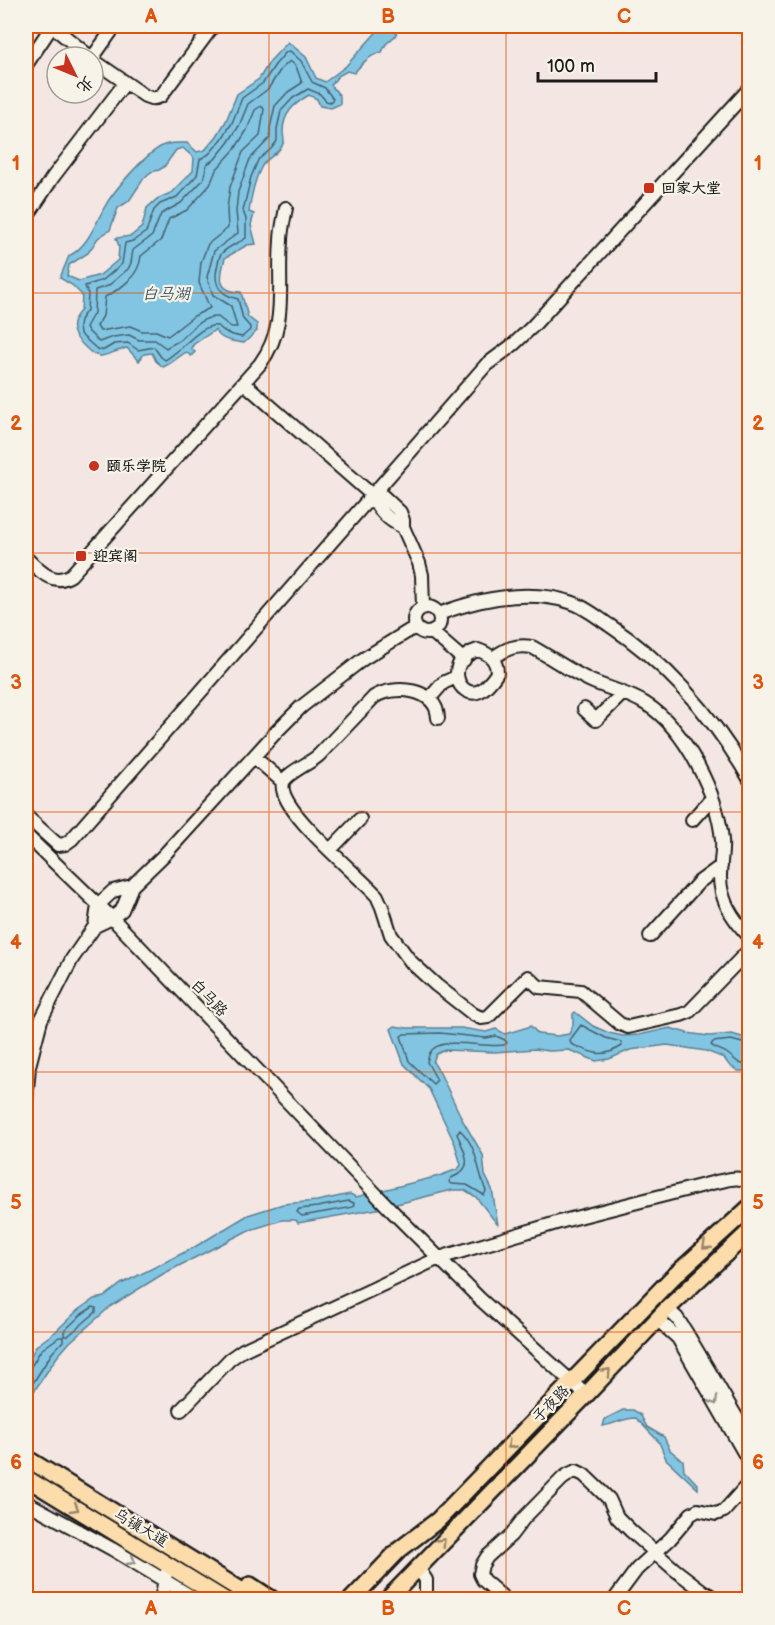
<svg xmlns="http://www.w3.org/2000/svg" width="775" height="1625" viewBox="0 0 775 1625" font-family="'Balsamiq Sans','LXGW WenKai TC',sans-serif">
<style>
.water{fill:#82c5e3;stroke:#598193;stroke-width:1.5;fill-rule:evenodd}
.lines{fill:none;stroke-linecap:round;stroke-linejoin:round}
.shore{stroke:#45606c;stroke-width:1.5}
.minor-casing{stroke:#1c1c1c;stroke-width:16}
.major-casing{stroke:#1c1c1c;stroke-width:20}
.minor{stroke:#f7f3e8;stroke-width:12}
.major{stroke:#fddcac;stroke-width:15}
.oneway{stroke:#98866b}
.oneway2{stroke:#94928c}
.grid{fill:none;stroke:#de560d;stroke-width:1.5;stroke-opacity:0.55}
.poi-dot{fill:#c8321e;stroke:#f7f3e8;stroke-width:2}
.labels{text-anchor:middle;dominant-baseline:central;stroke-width:4.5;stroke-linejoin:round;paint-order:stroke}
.poi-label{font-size:15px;font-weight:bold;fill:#1c1c1c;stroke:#f7f3e8;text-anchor:start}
.street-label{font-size:15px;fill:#1c1c1c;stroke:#f7f3e8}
.water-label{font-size:16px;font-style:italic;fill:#405762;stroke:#f7f3e8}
.neatline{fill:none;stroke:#de560d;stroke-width:2}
.grid-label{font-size:20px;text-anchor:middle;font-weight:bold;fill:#de560d}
</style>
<rect width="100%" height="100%" fill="#f4e6e3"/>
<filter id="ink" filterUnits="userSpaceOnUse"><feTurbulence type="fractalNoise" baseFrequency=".0167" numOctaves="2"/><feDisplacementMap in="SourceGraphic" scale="12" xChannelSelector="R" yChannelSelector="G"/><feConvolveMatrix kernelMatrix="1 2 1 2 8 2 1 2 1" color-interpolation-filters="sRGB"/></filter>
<g filter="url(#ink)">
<path class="water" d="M 382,26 L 400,26 L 395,36 L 386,44 L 382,52 C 369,55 362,64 354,73 L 347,71 L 338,76 L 331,85 L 340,96 L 340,104 L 331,108 L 320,106 L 317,99 L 309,95 C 294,104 283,113 283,132 C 283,135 284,138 284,141 C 281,153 267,157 262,166 C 254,180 251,197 249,212 L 254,214 L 251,225 L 256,244 L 247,245 L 225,258 C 220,276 216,292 241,292 L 248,317 L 257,324 L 257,331 L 244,343 C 232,341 221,341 215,330 L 194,344 L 191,348 L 195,352 L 191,356 L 186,352 C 177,357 173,363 163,367 L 156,361 L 152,353 L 144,354 L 139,361 L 127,348 C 118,350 107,356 100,356 C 93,355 89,351 84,346 C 71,334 68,324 81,310 L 82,295 L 72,285 L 60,278 L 69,256 C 87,247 95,225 104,208 C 113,191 146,153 164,145 C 171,142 180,143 187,143 L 197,152 L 205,150 L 217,136 L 226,121 L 237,94 L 259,79 L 270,61 L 288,42 L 306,57 L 316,78 L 325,82 L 346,66 ZM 183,148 L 194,158 L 193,171 L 183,181 L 173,192 L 157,199 L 147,208 L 142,227 L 131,236 L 116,238 L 119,246 L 118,260 L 100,275 L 79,281 L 67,276 L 69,265 L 88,253 L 98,238 L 110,230 L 118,208 L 129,201 L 144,178 L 151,172 L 159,170 L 164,167 L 176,150 Z
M 575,1012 L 593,1026 L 609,1033 L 623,1036 L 639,1035 L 670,1028 L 687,1033 L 709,1036 L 732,1034 L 749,1039 L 750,1071 L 738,1071 L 729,1065 L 724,1058 L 706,1051 L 667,1045 L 630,1050 L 609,1059 L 596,1061 L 569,1050 L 549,1051 L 535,1049 L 495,1052 L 445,1050 L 436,1054 L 433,1062 L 440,1073 L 463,1121 L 483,1155 L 485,1175 L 492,1189 L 498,1225 L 476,1197 L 465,1190 L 452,1190 L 377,1209 L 298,1223 L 296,1220 L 282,1220 L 247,1231 L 163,1274 L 111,1306 L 70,1342 L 57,1357 L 26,1403 L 26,1365 L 36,1346 L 55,1332 L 78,1310 L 94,1299 L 104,1297 L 121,1284 L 193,1248 L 248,1215 L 283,1204 L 317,1201 L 350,1194 L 356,1197 L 439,1176 L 458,1169 L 461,1165 L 455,1144 L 429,1089 L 404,1064 L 391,1029 L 395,1026 L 407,1028 L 461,1028 L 486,1032 L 496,1029 L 505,1034 L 531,1026 L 538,1034 L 557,1036 L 569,1034 L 573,1025 L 573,1014 Z
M 623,1410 L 633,1410 L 640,1414 L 647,1427 L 664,1437 L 670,1450 L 683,1461 L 684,1470 L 698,1485 L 698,1489 L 666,1459 L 659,1442 L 636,1418 C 624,1418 615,1424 603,1426 L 605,1419 Z"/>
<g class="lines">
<path class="shore" d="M 290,51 L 301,61 L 312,82 L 325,88 L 333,99 L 330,102 L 326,101 L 320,94 L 308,89 L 293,98 L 281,111 L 277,129 L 277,141 L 271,149 L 258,160 L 251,177 L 243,211 L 246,219 L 246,238 C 239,243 228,246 221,254 C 219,257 218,263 217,268 C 213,286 221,295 238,299 L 243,319 L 250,327 L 250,330 L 242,337 C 231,335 226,334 218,326 C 201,322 180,353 165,360 L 161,357 L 154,347 L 138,350 L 128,343 L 114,344 L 104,350 L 98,350 L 80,334 L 79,327 L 80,320 L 87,310 L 88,294 L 85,286 L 103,280 L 122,264 L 125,243 L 133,241 L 146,232 L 154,210 L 160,204 L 177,197 L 197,175 L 200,159 L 209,154 L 222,139 L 232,123 L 242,98 L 263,83 L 275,65 L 286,52 Z
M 290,61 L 296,66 L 302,83 L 288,92 L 275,106 L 270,128 L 270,138 L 250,159 L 238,192 L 236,211 L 238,233 L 214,251 L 207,277 L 213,295 L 231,306 L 237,327 L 231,327 L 218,317 C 201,316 191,330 180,340 C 176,343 170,345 166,348 L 155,340 L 139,340 L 129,335 L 113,337 L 99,342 L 88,331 L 86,327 L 94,313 L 95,290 L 108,286 L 128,269 L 131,263 L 133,250 L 152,236 L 161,214 L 181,203 L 203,180 L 207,164 L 215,159 L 228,143 L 239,126 L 248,104 L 268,89 L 281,69 Z
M 261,106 L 264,109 L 260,136 L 243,152 L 230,187 L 227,209 L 228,228 L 208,244 L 201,262 L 199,283 L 210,308 L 194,316 L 168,336 L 156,331 L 142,331 L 130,326 L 100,331 L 97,326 L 103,316 L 105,297 C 122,288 139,276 141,256 L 161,240 L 169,219 L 187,210 L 210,185 L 216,170 L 235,149 L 247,130 L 255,110 Z
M 581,1025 L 606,1038 L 621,1042 L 622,1046 C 602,1059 592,1053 571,1044 L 570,1040 Z
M 440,1033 L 486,1038 L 496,1036 L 505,1040 L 507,1043 L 504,1045 C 486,1048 447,1037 433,1049 C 429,1052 428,1058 427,1062 L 437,1080 L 433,1084 L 409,1061 L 401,1036 L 404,1034 Z
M 750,1045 L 731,1040 L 713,1042 L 711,1045 C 715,1049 723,1050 728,1054 C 737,1061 738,1065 750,1065
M 460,1130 C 478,1147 477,1170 486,1191 L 484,1195 L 467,1185 L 452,1184 L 449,1182 L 451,1178 C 476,1168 465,1153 457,1134 Z
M 349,1201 L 354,1203 L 353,1207 L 302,1216 L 297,1212 L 299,1209 L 317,1207 Z
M 93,1307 L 96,1308 L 96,1312 L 68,1336 L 64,1336 L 64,1331 L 82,1314 Z
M 26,1367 L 32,1365 L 41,1350 L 59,1337 L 63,1337 L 63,1341 L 52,1353 L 26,1394"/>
<defs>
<path id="minor" d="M 52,26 L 90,57
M 93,57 L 115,26
M 93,60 L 145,96 C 152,99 155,99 161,96 L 213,26
M 26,65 L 52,26
M 26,218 L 53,177 L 125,83
M 244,383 L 372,495 C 377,509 389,521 403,527
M 372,495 L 383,496 L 400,512 L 403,520 L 403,527 L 419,563 L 422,575 L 423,608
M 26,558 C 39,570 53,587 71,575 L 260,364 C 289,324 277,287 281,241 C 281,230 284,219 286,208
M414 620a13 13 0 1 1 26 0a13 13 0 1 1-26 0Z
M 439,614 C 479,599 528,589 570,602 C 584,606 597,617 609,625 C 668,664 715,719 750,780
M 433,633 L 464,660
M 478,650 C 490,654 497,660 497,673 C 493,679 487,687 480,691 C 459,701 442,661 478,650 Z
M 493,658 C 505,649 516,644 532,647 C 552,658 570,671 591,681 C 609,689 629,693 646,704 C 685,728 718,795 722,840 C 723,852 720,864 720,877 C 720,900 734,921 750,937
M 429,699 L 443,683 L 456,677
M 584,709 L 596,720 L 623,693
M 438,718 C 437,688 394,684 374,697 L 319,755 C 311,763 286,773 283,783 C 276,809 359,875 377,896 L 382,907 L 391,935 L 411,962 L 436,985 L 473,1014 L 481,1018 L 488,1017 L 528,977 L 539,987 L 581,991 L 620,1024 L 628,1027 L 681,1015 L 689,1012 L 750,949
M 254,757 L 283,782
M 26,816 L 58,845 L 65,844 L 72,839 L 486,365 L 514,344 L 533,326 L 750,88
M 692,820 L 712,798
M 26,835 L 112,918 L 392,1211 L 480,1299 L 586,1395
M 330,850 L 360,819
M 95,926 L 112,918 L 122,910 L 132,886 L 164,855 L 277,731 L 301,707 L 363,659 L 415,627
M 650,936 L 699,882 L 721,866
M 26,1102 L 29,1066 L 41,1020 L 72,959 L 95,926 L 98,905 L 113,891 L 132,886
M 667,1309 L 677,1318 L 686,1332 L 750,1440
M 657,1319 L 678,1338 L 750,1463
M 181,1410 L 230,1359 L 243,1350 L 439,1258 L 563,1221 L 716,1182 C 728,1180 739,1175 750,1183
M 26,1502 L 112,1549 L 197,1600
M 418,1568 L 426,1580 L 426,1600
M 161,1600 L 166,1574
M 506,1600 L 483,1580 L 480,1574 L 482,1565 L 487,1557 L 511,1535 L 524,1518 L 562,1479 L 569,1474 L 576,1471 L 584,1475 L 609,1499 L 617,1517 L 631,1531 L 674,1569 L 704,1592 L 718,1600
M 614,1600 L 637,1569 L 670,1539 L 691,1514 L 698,1510 L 716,1514 L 724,1511 L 750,1482"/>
<path id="major" d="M 26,1458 L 257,1600
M 26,1478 L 225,1600
M 250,1585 L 273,1600
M 351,1600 L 399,1550 L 438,1520 L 672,1278 L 750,1207
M 387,1600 L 586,1395 L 667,1309 L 750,1231"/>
</defs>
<use href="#minor" class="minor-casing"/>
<use href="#major" class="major-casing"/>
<use href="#minor" class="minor"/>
<use href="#major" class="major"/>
</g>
<defs><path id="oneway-chevron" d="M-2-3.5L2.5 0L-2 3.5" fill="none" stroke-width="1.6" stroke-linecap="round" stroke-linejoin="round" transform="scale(1.5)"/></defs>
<g class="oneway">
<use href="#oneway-chevron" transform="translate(706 1246) rotate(137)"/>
<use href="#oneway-chevron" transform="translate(607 1372) rotate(-47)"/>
<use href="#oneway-chevron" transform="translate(511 1445) rotate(134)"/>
<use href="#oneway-chevron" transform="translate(75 1508) rotate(31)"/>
<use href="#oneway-chevron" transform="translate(442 1542) rotate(-46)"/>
</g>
<g class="oneway2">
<use href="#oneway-chevron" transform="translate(714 1401) rotate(60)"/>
<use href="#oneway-chevron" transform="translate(132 1561) rotate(31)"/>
</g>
</g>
<path class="grid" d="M 269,26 L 269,1600M 506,26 L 506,1600M 26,293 L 750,293M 26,553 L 750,553M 26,812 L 750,812M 26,1072 L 750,1072M 26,1332 L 750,1332"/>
<g class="poi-dot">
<rect x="643" y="182" width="12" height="12" rx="3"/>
<circle cx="94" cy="466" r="6"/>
<rect x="75" y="550" width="12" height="12" rx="3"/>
</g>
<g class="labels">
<g class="poi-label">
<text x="661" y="188">回家大堂</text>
<text x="106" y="466">颐乐学院</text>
<text x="93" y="556">迎宾阁</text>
</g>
<g class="street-label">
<text transform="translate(209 998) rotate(46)">白马路</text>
<text transform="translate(551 1404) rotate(-46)">子夜路</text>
<text transform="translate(141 1528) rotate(31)">乌镇大道</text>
</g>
<g class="water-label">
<text x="166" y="294">白马湖</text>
</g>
</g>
<rect width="775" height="1625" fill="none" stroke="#f7f3e8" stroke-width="66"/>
<g transform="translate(75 75) rotate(133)"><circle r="28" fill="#f7f3e8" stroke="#9f9d96" stroke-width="1.5"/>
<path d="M0-4.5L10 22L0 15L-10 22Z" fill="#c8321e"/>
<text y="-9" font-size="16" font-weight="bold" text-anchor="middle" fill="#1c1c1c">北</text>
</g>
<path d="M538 72v9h118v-9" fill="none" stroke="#1c1c1c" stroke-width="3"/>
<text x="547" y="72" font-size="18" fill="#1c1c1c" stroke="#f7f3e8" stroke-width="4.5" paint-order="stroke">100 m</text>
<rect x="33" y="33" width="709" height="1559" class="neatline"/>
<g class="grid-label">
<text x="151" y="23">A</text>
<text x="388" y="23">B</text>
<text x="624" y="23">C</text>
<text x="16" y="170">1</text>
<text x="758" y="170">1</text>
<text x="16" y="430">2</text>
<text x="758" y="430">2</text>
<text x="16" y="689">3</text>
<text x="758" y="689">3</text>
<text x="16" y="949">4</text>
<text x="758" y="949">4</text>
<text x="16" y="1209">5</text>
<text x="758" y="1209">5</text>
<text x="16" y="1469">6</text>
<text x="758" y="1469">6</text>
<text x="151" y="1615">A</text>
<text x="388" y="1615">B</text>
<text x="624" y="1615">C</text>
</g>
</svg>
